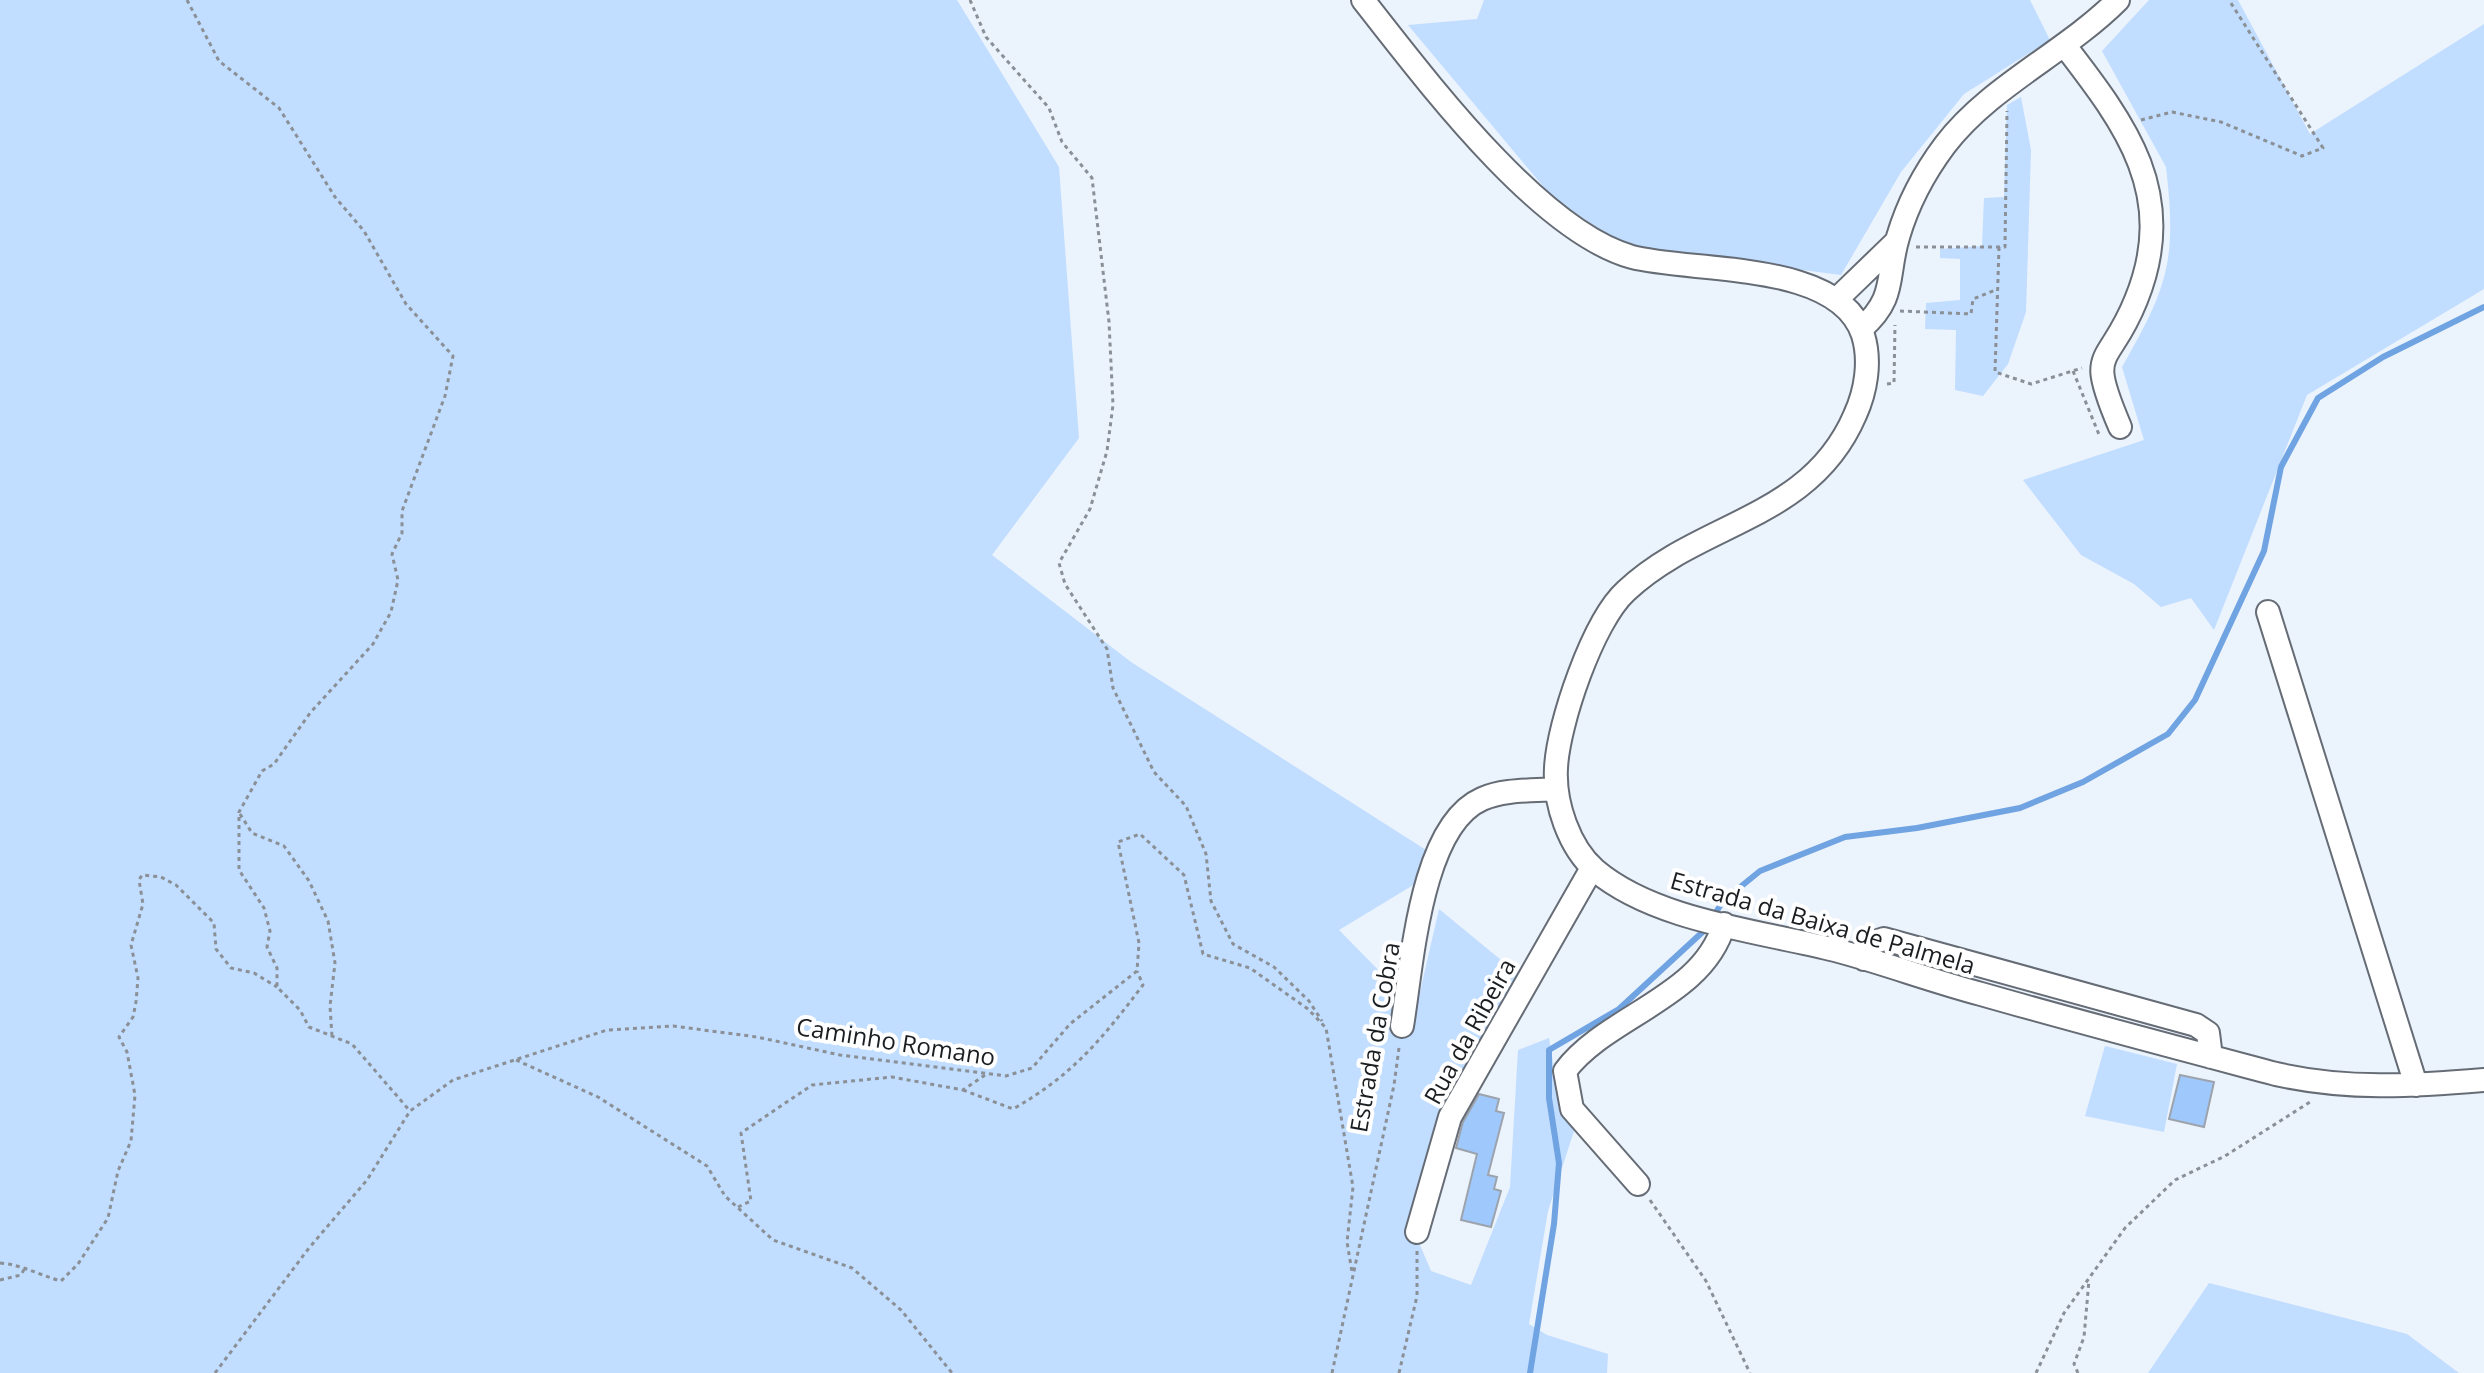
<svg xmlns="http://www.w3.org/2000/svg" width="2484" height="1373" viewBox="0 0 2484 1373" font-family="'Open Sans',sans-serif">
<style>
.green{fill:#c1ddff}
.lines{fill:none;stroke-linecap:round;stroke-linejoin:round}
.stream{stroke:#70a3e2;stroke-width:6}
.building{fill:#9fc9fd;stroke:#9ca3ac;stroke-width:2}
.minor-casing{stroke:#666c75;stroke-width:26}
.path{stroke:#8a9096;stroke-width:3;stroke-dasharray:4 4;stroke-linecap:butt}
.minor{stroke:#fff;stroke-width:22}
.labels{text-anchor:middle;dominant-baseline:central;stroke-width:8;stroke-linejoin:round;paint-order:stroke}
.street-label{font-size:24px;fill:#1b1e21;stroke:#fff}
</style>
<rect width="100%" height="100%" fill="#ebf3fc"/>
<path class="green" d="M 0,0 L 957,0 L 1059,167 L 1079,438 L 992,555 L 1131,662 L 1448,864 L 1339,930 L 1395,987 L 1420,992 L 1439,909 L 1518,974 L 1490,1022 L 1408,1217 L 1431,1271 L 1471,1285 L 1510,1187 L 1518,1050 L 1549,1038 L 1559,1099 L 1574,1131 L 1548,1211 L 1529,1324 L 1547,1335 L 1608,1354 L 1607,1373 L 0,1373 Z
M 1484,0 L 2030,0 L 2050,40 L 1964,94 L 1901,172 L 1841,275 L 1626,247 L 1552,197 L 1408,25 L 1477,19 Z
M 2149,0 L 2238,0 L 2310,134 L 2484,24 L 2484,289 L 2307,395 L 2214,630 L 2191,598 L 2161,607 L 2134,584 L 2081,555 L 2023,480 L 2144,440 L 2122,367 C 2168,287 2177,260 2166,167 L 2102,51 Z
M 2021,97 L 2031,150 L 2026,312 L 2008,364 L 1983,396 L 1955,390 L 1956,330 L 1925,329 L 1926,303 L 1960,300 L 1960,259 L 1940,258 L 1940,249 L 1982,246 L 1984,198 L 2004,197 L 2007,105 Z
M 2105,1046 L 2177,1064 L 2164,1132 L 2085,1116 Z
M 2209,1283 L 2407,1334 L 2459,1373 L 2148,1373 Z"/>
<g class="lines">
<path class="stream" d="M 1713,917 L 1723,901 L 1760,871 L 1845,837 L 1917,828 L 2020,808 L 2083,782 L 2168,734 L 2195,700 L 2264,551 L 2281,467 L 2318,398 L 2383,357 L 2484,307
M 1530,1373 L 1554,1224 L 1559,1163 L 1549,1098 L 1549,1050 L 1619,1009 L 1708,927"/>
</g>
<path class="building" d="M 2180,1075 L 2214,1082 L 2204,1127 L 2169,1119 Z
M 1479,1094 L 1499,1099 L 1496,1111 L 1504,1113 L 1488,1175 L 1497,1177 L 1494,1189 L 1501,1191 L 1491,1227 L 1461,1220 L 1477,1154 L 1456,1148 L 1463,1122 Z"/>
<g class="lines">
<defs>
<path id="minor" d="M 1363,0 C 1423,76 1538,231 1632,257 C 1694,273 1839,260 1863,335 C 1871,361 1866,391 1855,415 C 1810,520 1700,521 1626,591 C 1593,621 1558,724 1556,768 C 1554,803 1569,847 1595,870 C 1655,921 1760,931 1835,950 C 1884,963 1932,981 1981,994 C 2079,1022 2178,1048 2276,1074 C 2346,1090 2413,1086 2484,1080
M 2065,46 C 2126,125 2179,195 2136,300 C 2108,370 2085,345 2120,427
M 1836,300 L 1897,241
M 1861,329 C 1897,298 1886,277 1898,237 C 1908,203 1924,173 1945,145 C 1990,86 2065,53 2118,0
M 2268,612 L 2416,1085
M 1864,959 L 1872,943 L 1884,939 L 2196,1025 L 2208,1033 L 2211,1057
M 1402,1026 C 1412,967 1420,826 1482,799 C 1504,789 1533,791 1556,789
M 1638,1184 L 1572,1109 L 1565,1071 C 1607,1015 1703,998 1724,924
M 1417,1232 L 1450,1117 L 1592,868"/>
</defs>
<use href="#minor" class="minor-casing"/>
<path class="path" d="M 187,0 L 219,61 L 279,108 L 335,197 L 364,231 L 406,304 L 453,356 L 445,396 L 402,511 L 402,533 L 392,554 L 398,580 L 391,612 L 373,644 L 310,713 L 274,764 L 262,771 L 239,812 L 239,870 L 264,908 L 270,931 L 267,947 L 277,968 L 277,987 L 300,1010 L 309,1027 L 352,1044 L 410,1111
M 970,0 L 986,37 L 1049,108 L 1062,142 L 1092,178 L 1109,322 L 1113,405 L 1107,451 L 1090,509 L 1059,563 L 1065,584 L 1107,649 L 1113,688 L 1154,772 L 1186,806 L 1206,854 L 1211,901 L 1233,944 L 1274,967 L 1309,1001 L 1322,1021
M 2141,120 L 2172,112 L 2221,122 L 2302,156 L 2323,148 L 2229,0
M 1916,247 L 2005,247 L 2007,111
M 1999,247 L 1995,372 L 2031,384 L 2082,368
M 1900,311 L 1971,314 L 1973,299 L 1998,289
M 2073,371 L 2100,437
M 1887,384 L 1894,383 L 1895,325
M 240,814 L 252,833 L 284,846 L 309,881 L 328,921 L 335,963 L 330,1006 L 332,1036
M 516,1060 L 598,1097 L 707,1166 L 725,1196 L 773,1240 L 852,1268 L 901,1310 L 952,1373
M 963,1090 L 1013,1109 C 1073,1075 1102,1039 1143,985 L 1137,971
M 1650,1200 L 1706,1281 L 1750,1373
M 738,1207 L 751,1201 L 741,1133 L 812,1085 L 892,1077 L 963,1090 L 985,1075
M 0,1263 C 23,1265 39,1275 61,1281 L 78,1264 L 108,1218 L 118,1171 L 131,1141 L 135,1095 L 127,1052 L 119,1037 L 133,1017 L 136,1002 L 138,978 L 131,945 L 143,904 L 139,880 L 142,875 L 161,877 L 176,885 L 214,923 L 216,949 L 231,968 L 254,973 L 277,987
M 0,1280 L 21,1275 L 26,1266
M 215,1373 L 309,1248 L 367,1180 L 410,1111 L 453,1080 L 607,1030 L 673,1026 L 757,1037 L 840,1055 L 1006,1076 L 1032,1068 L 1070,1024 L 1137,971 L 1139,943 L 1118,842 L 1140,834 L 1184,875 L 1203,954 L 1250,968 L 1308,1009 L 1326,1028 L 1353,1187 L 1347,1242 L 1352,1272
M 1332,1373 L 1394,1085 L 1399,1048
M 1399,1373 L 1417,1296 L 1417,1251
M 2036,1373 L 2064,1313 L 2125,1228 L 2175,1180 L 2225,1156 L 2310,1102
M 2078,1373 L 2074,1364 L 2084,1337 L 2089,1280"/>
<use href="#minor" class="minor"/>
</g>
<g class="labels">
<g class="street-label">
<text transform="translate(1823 922) rotate(16)">Estrada da Baixa de Palmela</text>
<text transform="translate(1469 1031) rotate(-61)">Rua da Ribeira</text>
<text transform="translate(1374 1037) rotate(-80)">Estrada da Cobra</text>
<text transform="translate(896 1041) rotate(9)">Caminho Romano</text>
</g>
</g>
</svg>
